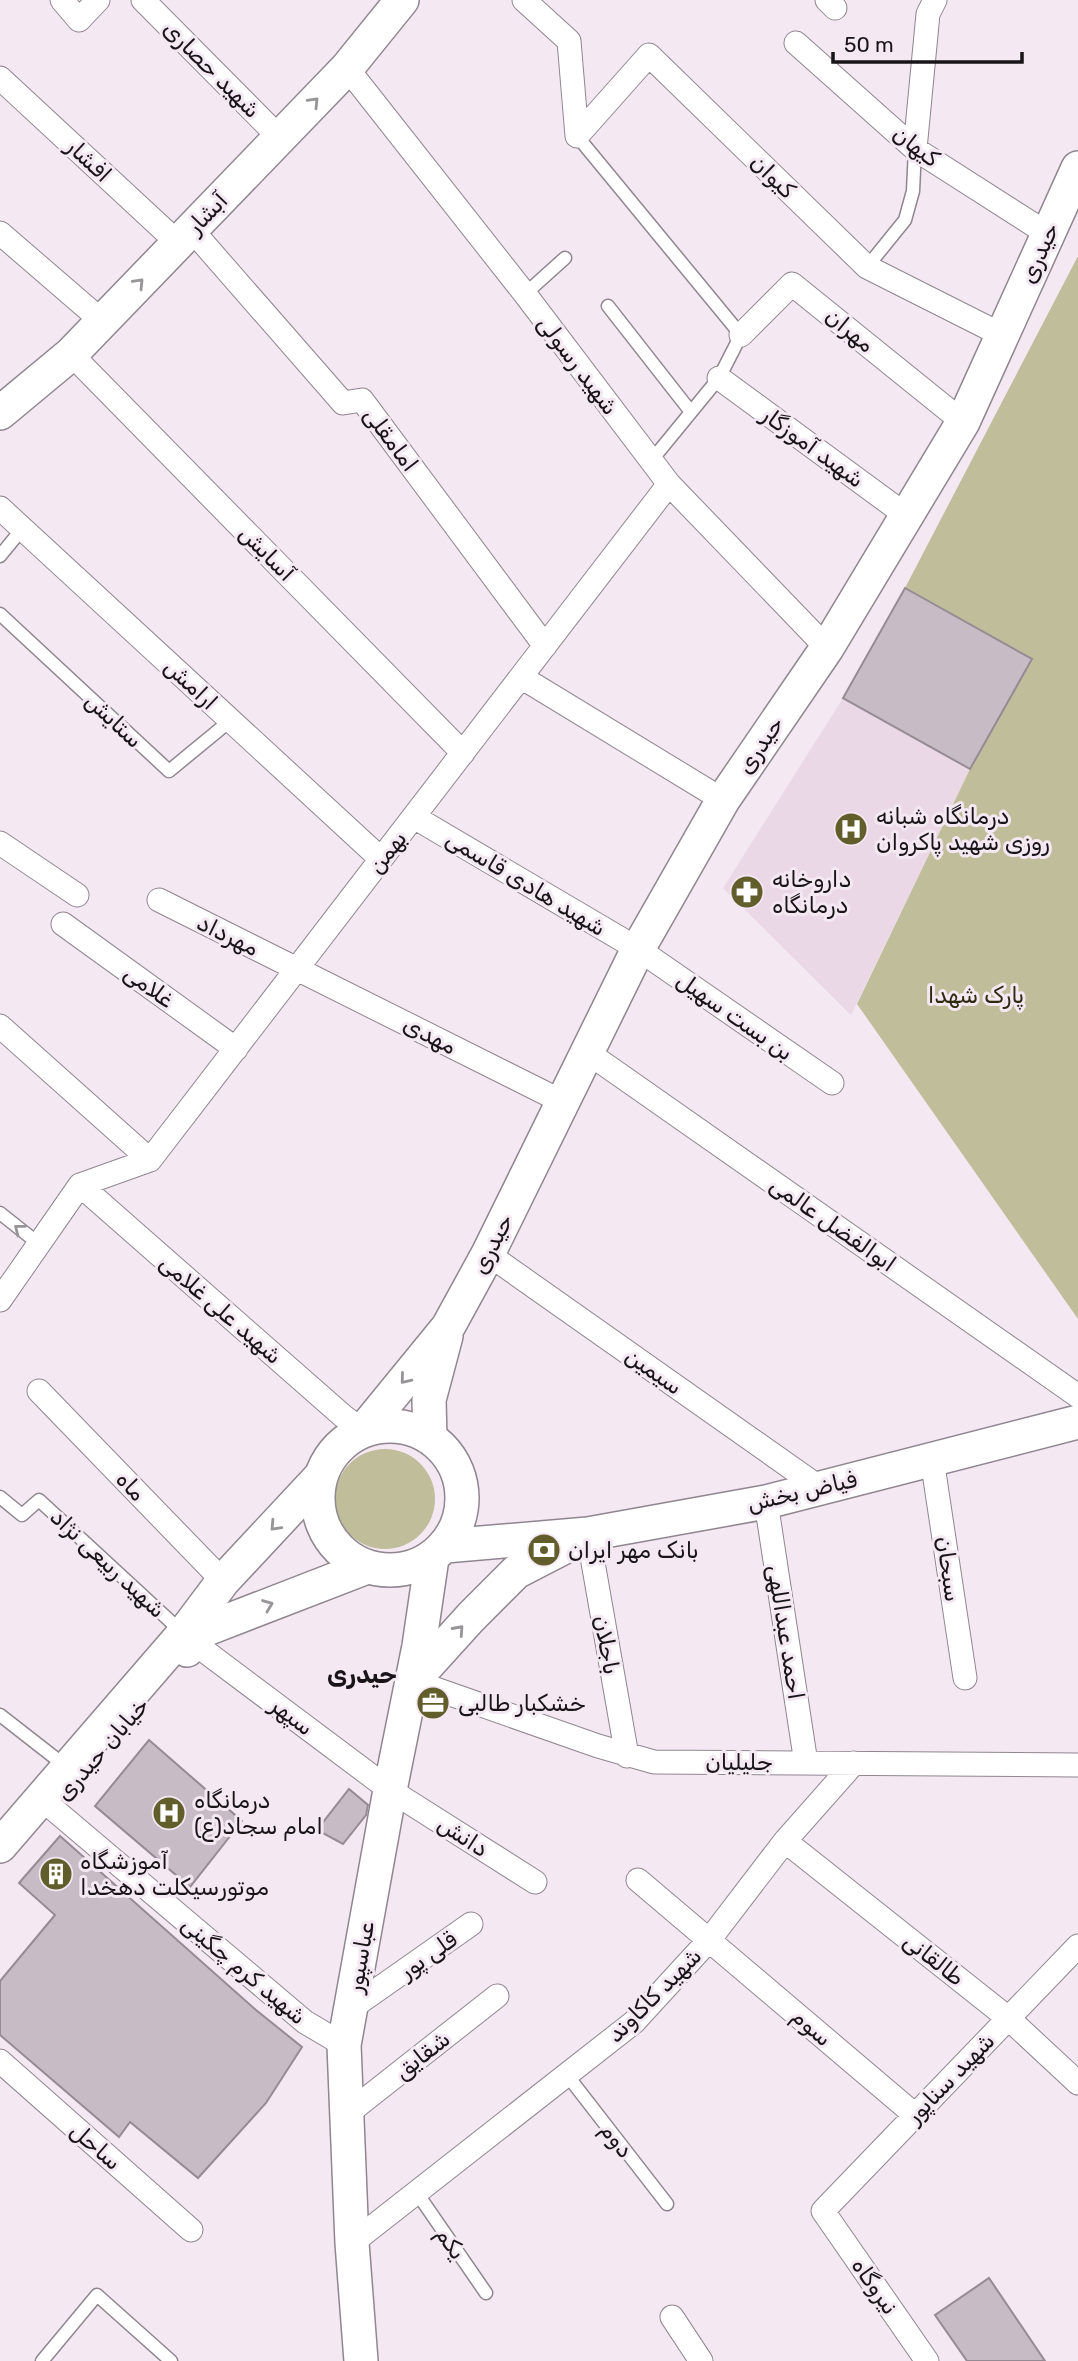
<svg xmlns="http://www.w3.org/2000/svg" width="1078" height="2361" viewBox="0 0 1078 2361" font-family="Rubik,'Noto Sans Arabic',sans-serif">
<style>
.built{fill:#ead8e7}
.green{fill:#c0be9a}
.building{fill:#c7bcc6;stroke:#958b94;stroke-width:2}
.lines{fill:none;stroke-linecap:round;stroke-linejoin:round}
.lane-casing{stroke:#90868f;stroke-width:15}
.street-casing{stroke:#90868f;stroke-width:25}
.secondary-casing{stroke:#90868f;stroke-width:36}
.lane{stroke:#fff;stroke-width:12}
.street{stroke:#fff;stroke-width:23}
.secondary{stroke:#fff;stroke-width:33}
.oneway{stroke:#979597}
.labels{text-anchor:middle;dominant-baseline:central;stroke-width:6;stroke-linejoin:round;paint-order:stroke}
.street-label{font-size:23px;fill:#181418;stroke:#f4e8f3}
.poi-label{font-size:23px;fill:#181418;stroke:#f4e8f3;text-anchor:start}
.park-label{font-size:23px;fill:#2c2a0f;stroke:#f4e8f3}
.neighbourhood-label{font-size:24px;font-weight:bold;fill:#181418;stroke:#f4e8f3}
</style>
<rect width="100%" height="100%" fill="#f4e8f3"/>
<path class="built" d="M 843,698 L 970,769 L 851,1015 L 723,888 Z"/>
<path class="green" d="M 1078,256 L 1078,1319 L 857,1004 L 970,769 L 1032,659 L 905,588 Z
M335 1499a50 50 0 1 1 100 0a50 50 0 1 1-100 0Z"/>
<path class="building" d="M 905,588 L 1032,659 L 970,769 L 843,698 Z
M 149,1740 L 242,1821 L 190,1887 L 95,1806 Z
M 349,1789 L 368,1805 L 366,1815 L 343,1844 L 317,1830 Z
M 60,1836 L 256,2010 L 302,2047 L 266,2103 L 198,2178 L 130,2122 L 119,2137 L 0,2035 L 0,1981 L 55,1915 L 19,1883 Z
M 989,2278 L 1045,2361 L 967,2361 L 935,2315 Z"/>
<g class="lines">
<defs>
<path id="lane" d="M 577,136 L 741,335 L 719,378 L 651,461
M 867,267 L 905,220 L 913,191 L 915,149
M 525,294 L 565,258
M 608,306 L 691,412
M 0,556 L 22,529
M 0,614 L 169,771 L 231,720
M 0,1213 L 39,1244
M 0,1497 L 22,1515 L 39,1500 L 183,1633
M 0,1715 L 68,1768
M 567,2075 L 667,2204
M 417,2193 L 486,2293
M 42,2361 L 97,2295 L 171,2361"/>
<path id="street" d="M 62,0 L 79,20 L 98,0
M 143,0 L 280,138
M 524,0 L 569,41 L 577,136
M 827,0 L 835,8
M 796,43 L 915,149 L 1048,234
M 347,68 L 525,294 L 669,484 L 827,648
M 0,78 L 178,243
M 577,136 L 649,55 L 867,267 L 1002,335
M 915,149 L 928,14 L 935,0
M 191,229 L 343,403 L 362,400 L 545,646
M 0,233 L 102,321
M 741,335 L 792,284 L 963,422
M 71,354 L 463,753
M 719,378 L 907,516
M 0,508 L 381,859
M 521,677 L 723,800
M 414,817 L 638,949 L 832,1083
M 0,843 L 77,895
M 159,900 L 563,1102
M 63,924 L 236,1049
M 0,1026 L 150,1160
M 587,1052 L 1078,1396
M 80,1185 L 150,1160 L 669,484
M 80,1185 L 343,1416 L 363,1431
M 488,1254 L 820,1488
M 0,1300 L 80,1185
M 39,1391 L 223,1581
M 932,1459 L 965,1678
M 766,1502 L 806,1763
M 588,1534 L 627,1756
M 194,1643 L 390,1790 L 535,1882
M 413,1681 L 598,1746 L 654,1762 L 1078,1765
M 51,1807 L 305,2022 L 344,2045
M 785,1841 L 1008,2018 L 1078,2083
M 638,1880 L 915,2115
M 350,2009 L 471,1924
M 0,2061 L 191,2230
M 347,2114 L 497,1996
M 352,2243 L 634,2022 L 710,1939 L 785,1841 L 854,1763
M 672,2317 L 701,2361
M 927,2361 L 823,2211 L 1078,1946"/>
<path id="secondary" d="M 0,413 L 71,354 L 347,68 L 402,0
M318 1498a72 72 0 1 1 144 0a72 72 0 1 1-144 0Z
M 363,1431 L 448,1327 L 488,1254 L 638,949 L 723,800 L 827,648 L 963,422 L 1078,168
M 430,1438 L 429,1400 L 446,1336
M 445,1546 L 588,1534 L 766,1502 L 1078,1422
M 187,1650 L 204,1630 L 367,1567
M 413,1681 L 471,1617 L 516,1572 L 576,1541
M 0,1846 L 184,1633 L 223,1581 L 321,1476
M 361,2361 L 352,2243 L 344,2045 L 390,1790 L 419,1646 L 432,1558"/>
</defs>
<use href="#lane" class="lane-casing"/>
<use href="#street" class="street-casing"/>
<use href="#secondary" class="secondary-casing"/>
<use href="#lane" class="lane"/>
<use href="#street" class="street"/>
<use href="#secondary" class="secondary"/>
</g>
<defs><path id="oneway-chevron" d="M-2-3.5L2.5 0L-2 3.5" fill="none" stroke-width="1.6" stroke-linecap="round" stroke-linejoin="round" transform="scale(1.75)"/></defs>
<g class="oneway">
<use href="#oneway-chevron" transform="translate(314 102) rotate(-46)"/>
<use href="#oneway-chevron" transform="translate(139 283) rotate(-46)"/>
<use href="#oneway-chevron" transform="translate(19 1229) rotate(-142)"/>
<use href="#oneway-chevron" transform="translate(405 1379) rotate(129)"/>
<use href="#oneway-chevron" transform="translate(275 1526) rotate(133)"/>
<use href="#oneway-chevron" transform="translate(268 1605) rotate(-21)"/>
<use href="#oneway-chevron" transform="translate(459 1630) rotate(-48)"/>
</g>
<defs>
<symbol id="hospital-disc" viewBox="-11 -11 22 22"><circle r="9.5" fill="#625e2b" stroke="#f4e8f3"/><path d="M-5-5h3v3.5h4V-5h3V5h-3V1.5h-4V5h-3Z" fill="#fff"/></symbol>
<symbol id="pharmacy-disc" viewBox="-11 -11 22 22"><circle r="9.5" fill="#625e2b" stroke="#f4e8f3"/><path d="M-2-6h4v4h4v4h-4v4h-4v-4h-4v-4h4Z" fill="#fff"/></symbol>
<symbol id="bank-disc" viewBox="-11 -11 22 22"><circle r="9.5" fill="#625e2b" stroke="#f4e8f3"/><path d="M-6-4H6V4H-6ZM0-2.3a2.3 2.3 0 1 0 0 4.6a2.3 2.3 0 1 0 0-4.6Z" fill="#fff"/></symbol>
<symbol id="office-disc" viewBox="-11 -11 22 22"><circle r="9.5" fill="#625e2b" stroke="#f4e8f3"/><path d="M-6-3h4V-5.5h4V-3h4V5H-6ZM-1-4.5V-3h2v-1.5ZM-6 0V1H6V0Z" fill="#fff"/></symbol>
<symbol id="building-disc" viewBox="-11 -11 22 22"><circle r="9.5" fill="#625e2b" stroke="#f4e8f3"/><path d="M-4-6H4V6H1V3H-1V6H-4ZM-2.5-4.3h1.7v1.8h-1.7ZM.8-4.3h1.7v1.8H.8ZM-2.5-1h1.7V.8h-1.7ZM.8-1h1.7V.8H.8Z" fill="#fff"/></symbol>
</defs>
<g fill-rule="evenodd">
<use href="#hospital-disc" x="832" y="810" width="38" height="38"/>
<use href="#pharmacy-disc" x="728" y="873" width="38" height="38"/>
<use href="#bank-disc" x="525" y="1531" width="38" height="38"/>
<use href="#office-disc" x="414" y="1684" width="38" height="38"/>
<use href="#hospital-disc" x="150" y="1794" width="38" height="38"/>
<use href="#building-disc" x="37" y="1855" width="38" height="38"/>
</g>
<g class="labels">
<g class="street-label">
<text transform="translate(212 69) rotate(45)">شهید حصاری</text>
<text transform="translate(916 146) rotate(37)">کیهان</text>
<text transform="translate(89 160) rotate(43)">افشار</text>
<text transform="translate(773 176) rotate(44)">کیوان</text>
<text transform="translate(207 213) rotate(-46)">آبشار</text>
<text transform="translate(1039 253) rotate(-66)">حیدری</text>
<text transform="translate(850 330) rotate(39)">مهران</text>
<text transform="translate(578 365) rotate(53)">شهید رسولی</text>
<text transform="translate(391 439) rotate(53)">امامقلی</text>
<text transform="translate(813 447) rotate(36)">شهید آموزگار</text>
<text transform="translate(267 553) rotate(45)">آسایش</text>
<text transform="translate(191 684) rotate(43)">ارامش</text>
<text transform="translate(114 720) rotate(43)">ستایش</text>
<text transform="translate(760 745) rotate(-56)">حیدری</text>
<text transform="translate(387 852) rotate(-52)">بهمن</text>
<text transform="translate(526 883) rotate(31)">شهید هادی قاسمی</text>
<text transform="translate(228 935) rotate(26)">مهرداد</text>
<text transform="translate(149 986) rotate(36)">غلامی</text>
<text transform="translate(735 1016) rotate(35)">بن بست سهیل</text>
<text transform="translate(430 1035) rotate(27)">مهدی</text>
<text transform="translate(833 1224) rotate(35)">ابوالفضل عالمی</text>
<text transform="translate(492 1244) rotate(-63)">حیدری</text>
<text transform="translate(221 1309) rotate(41)">شهید علی غلامی</text>
<text transform="translate(654 1371) rotate(35)">سیمین</text>
<text transform="translate(131 1486) rotate(46)">ماه</text>
<text transform="translate(802 1491) rotate(-13)">فیاض بخش</text>
<text transform="translate(108 1563) rotate(43)">شهید ربیعی نژاد</text>
<text transform="translate(949 1569) rotate(82)">سبحان</text>
<text transform="translate(786 1632) rotate(81)">احمد عبداللهی</text>
<text transform="translate(607 1645) rotate(80)">باجلان</text>
<text transform="translate(292 1716) rotate(37)">سپهر</text>
<text transform="translate(102 1749) rotate(-49)">خیابان حیدری</text>
<text x="739" y="1762">جلیلیان</text>
<text transform="translate(463 1836) rotate(33)">دانش</text>
<text transform="translate(428 1955) rotate(-35)">قلی پور</text>
<text transform="translate(360 1957) rotate(-80)">عباسپور</text>
<text transform="translate(934 1959) rotate(38)">طالقانی</text>
<text transform="translate(244 1970) rotate(40)">شهید کرم چگینی</text>
<text transform="translate(654 1995) rotate(-45)">شهید کاکاوند</text>
<text transform="translate(812 2027) rotate(41)">سوم</text>
<text transform="translate(422 2055) rotate(-38)">شقایق</text>
<text transform="translate(950 2078) rotate(-46)">شهید سناپور</text>
<text transform="translate(617 2140) rotate(52)">دوم</text>
<text transform="translate(96 2146) rotate(41)">ساحل</text>
<text transform="translate(451 2243) rotate(55)">یکم</text>
<text transform="translate(875 2286) rotate(55)">نیروگاه</text>
</g>
<g class="poi-label">
<text x="876" y="816">درمانگاه شبانه<tspan x="876" dy="26">روزی شهید پاکروان</tspan></text>
<text x="772" y="879">داروخانه<tspan x="772" dy="26">درمانگاه</tspan></text>
<text x="568" y="1550">بانک مهر ایران</text>
<text x="458" y="1703">خشکبار طالبی</text>
<text x="194" y="1800">درمانگاه<tspan x="194" dy="26">امام سجاد(ع)</tspan></text>
<text x="80" y="1861">آموزشگاه<tspan x="80" dy="26">موتورسیکلت دهخدا</tspan></text>
</g>
<g class="park-label">
<text x="976" y="995">پارک شهدا</text>
</g>
<g class="neighbourhood-label">
<text x="362" y="1675">حیدری</text>
</g>
</g>
<path d="M833 52v10h189v-10" fill="none" stroke="#181418" stroke-width="3.5"/>
<text x="844" y="52" font-size="21" fill="#181418" stroke="#f4e8f3" stroke-width="5" paint-order="stroke">50 m</text>
</svg>
